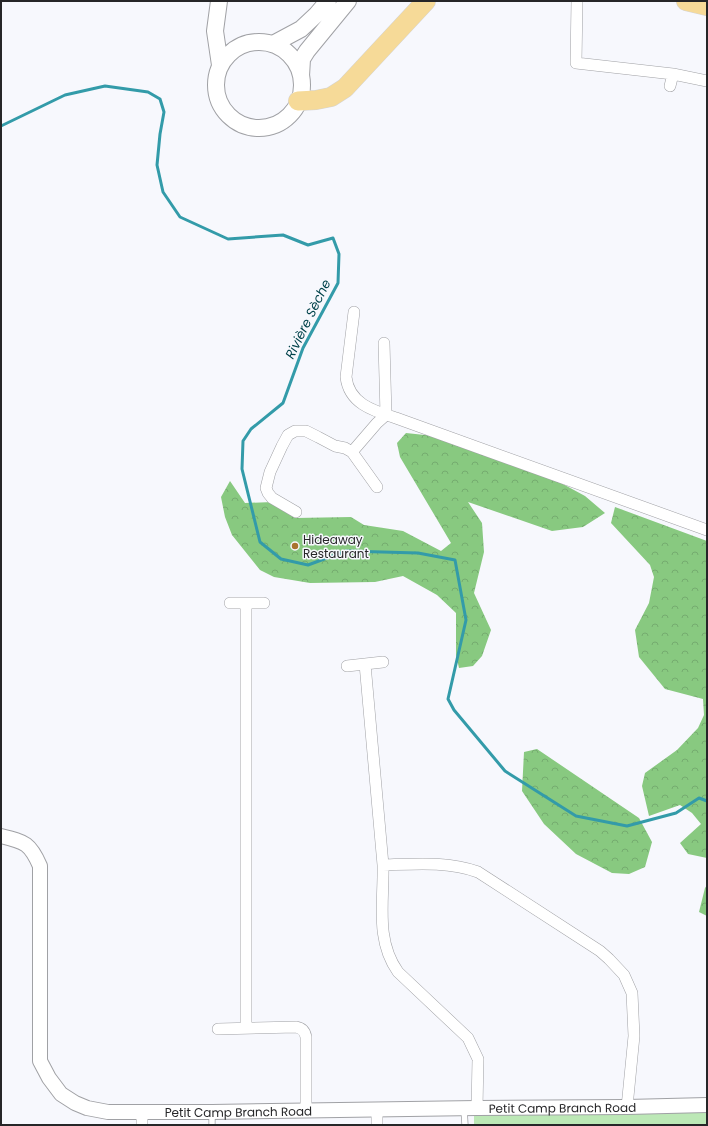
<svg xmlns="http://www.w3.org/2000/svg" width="708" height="1126" viewBox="0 0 708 1126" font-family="Poppins,sans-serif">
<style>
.grass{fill:#bce8b6}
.forest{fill:url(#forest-crowns)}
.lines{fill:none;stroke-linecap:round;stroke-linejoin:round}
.stream{stroke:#339ba9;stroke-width:3}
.service-casing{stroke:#a0a1a5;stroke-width:7}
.minor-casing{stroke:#a0a1a5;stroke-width:12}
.tertiary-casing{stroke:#a0a1a5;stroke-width:16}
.secondary-casing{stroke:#a0a1a5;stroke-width:18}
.trunk-casing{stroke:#d4d4d4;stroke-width:20}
.service{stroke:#fff;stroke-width:5.5}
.minor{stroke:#fff;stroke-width:11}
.tertiary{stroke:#fff;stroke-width:14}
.secondary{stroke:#fff;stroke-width:16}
.trunk{stroke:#f6da98;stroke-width:19}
.poi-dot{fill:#a9732e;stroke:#f7f8fd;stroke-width:1.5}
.labels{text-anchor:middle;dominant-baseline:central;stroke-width:3;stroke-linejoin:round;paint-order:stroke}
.poi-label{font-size:12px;fill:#262628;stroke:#f7f8fd;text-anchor:start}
.street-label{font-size:12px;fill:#262628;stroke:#f7f8fd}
.water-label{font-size:13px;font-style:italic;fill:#00424a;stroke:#f7f8fd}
</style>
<defs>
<pattern id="forest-crowns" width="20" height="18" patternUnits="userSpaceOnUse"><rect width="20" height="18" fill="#88c980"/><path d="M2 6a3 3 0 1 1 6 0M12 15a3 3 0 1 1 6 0" fill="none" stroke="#75ac6f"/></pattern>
</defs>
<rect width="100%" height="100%" fill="#f7f8fd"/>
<path class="grass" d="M 707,1112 L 707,1125 L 474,1125 L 474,1113 Z"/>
<path class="forest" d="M 406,433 L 434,436 L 550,477 L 585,496 L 605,513 L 583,527 L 552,531 L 468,502 L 482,523 L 484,552 L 474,593 L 491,630 L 482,656 L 473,666 L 459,668 L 456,655 L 456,613 L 437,595 L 403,576 L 375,582 L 310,583 L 274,577 L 260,570 L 232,535 L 225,517 L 221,497 L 230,481 L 245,503 L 273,502 L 295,518 L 351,517 L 364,525 L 403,531 L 441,551 L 451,543 L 400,457 L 397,443 Z
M 615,507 L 707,541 L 707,858 L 688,854 L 680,843 L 701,824 L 692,813 L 680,805 L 649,816 L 642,786 L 645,773 L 677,750 L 698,728 L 704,715 L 703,699 L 665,689 L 639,657 L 635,630 L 649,603 L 654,577 L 650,565 L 611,523 Z
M 537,749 L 639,818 L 652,842 L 645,867 L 629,874 L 612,873 L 576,854 L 544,824 L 522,791 L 524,752 Z
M 707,885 L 707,916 L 699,912 L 705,888 Z"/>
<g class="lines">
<path class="stream" d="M 1,126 L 65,95 L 105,86 L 148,92 L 160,99 L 164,112 L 160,134 L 157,165 L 163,192 L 180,217 L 228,239 L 283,235 L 308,245 L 333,238 L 339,254 L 338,283 L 303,348 L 283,403 L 251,429 L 243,441 L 242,469 L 260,542 L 281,559 L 308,565 L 346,551 L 418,553 L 455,560 L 466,620 L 448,699 L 454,710 L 505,771 L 576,816 L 627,826 L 676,813 L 699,798 L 707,801"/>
<defs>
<path id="service" d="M 464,1109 L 465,1125
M 212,1125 L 212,1112"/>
<path id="minor" d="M 577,1 L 576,63 L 673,74
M 670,86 L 673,74 L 707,81
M 354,312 L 346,377 C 349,404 374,411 396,418 L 707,530
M 352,452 L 377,423 L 386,415 L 384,343
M 296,512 L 272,498 L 268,493 L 266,488 L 270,472 L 282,446 L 288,435 L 295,431 L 306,431 L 318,437 L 335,446 L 345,448 L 352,452 L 377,487
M 230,603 L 264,603
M 365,664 C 369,708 373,753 377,798 C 379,820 381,842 383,865 C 384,901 375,940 398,972 L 468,1038 L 478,1059 L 477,1108
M 347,666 L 383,662
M 383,865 C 414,864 448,861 478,872 L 600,951 L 609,959 L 624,975 L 632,993 L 634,1036 L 627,1107
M 246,1027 L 246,603
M 218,1029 L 296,1027 C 302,1028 305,1031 306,1037 L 306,1111
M 142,1112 L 142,1125
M 377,1125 L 377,1110"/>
<g id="tertiary">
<path id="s1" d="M 1,836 C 25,842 30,843 40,866 L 40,1061 L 49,1078 L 61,1094 L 75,1103 L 87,1108 L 108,1112 L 212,1112 L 477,1108 L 627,1107 L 707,1105"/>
</g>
<path id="secondary" d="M 219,1 L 215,31 L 220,65
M216 85a43 43 0 1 1 86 0a43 43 0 1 1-86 0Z
M 273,44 L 301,29 L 317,14 L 328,1
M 301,76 L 302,59 L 307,51 L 348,1"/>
<path id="trunk" d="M 686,1 L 707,6
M 298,101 L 316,100 L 331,97 L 345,88 L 426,1"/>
</defs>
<use href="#service" class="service-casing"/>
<use href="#minor" class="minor-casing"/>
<use href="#tertiary" class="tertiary-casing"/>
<use href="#secondary" class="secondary-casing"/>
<use href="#trunk" class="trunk-casing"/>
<use href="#service" class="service"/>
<use href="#minor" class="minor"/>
<use href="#tertiary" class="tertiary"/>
<use href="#secondary" class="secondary"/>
<use href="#trunk" class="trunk"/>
</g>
<circle class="poi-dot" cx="295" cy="546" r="4"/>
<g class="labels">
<g class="poi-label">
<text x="303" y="539">Hideaway<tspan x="303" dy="14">Restaurant</tspan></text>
</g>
<g class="street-label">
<text stroke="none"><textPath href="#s1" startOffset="792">Petit Camp Branch Road</textPath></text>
<text stroke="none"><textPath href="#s1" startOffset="468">Petit Camp Branch Road</textPath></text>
</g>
<g class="water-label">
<text transform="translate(308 319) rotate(-64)">Rivière Sèche</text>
</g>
</g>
<rect width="708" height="1126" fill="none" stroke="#262628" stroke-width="4"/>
</svg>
